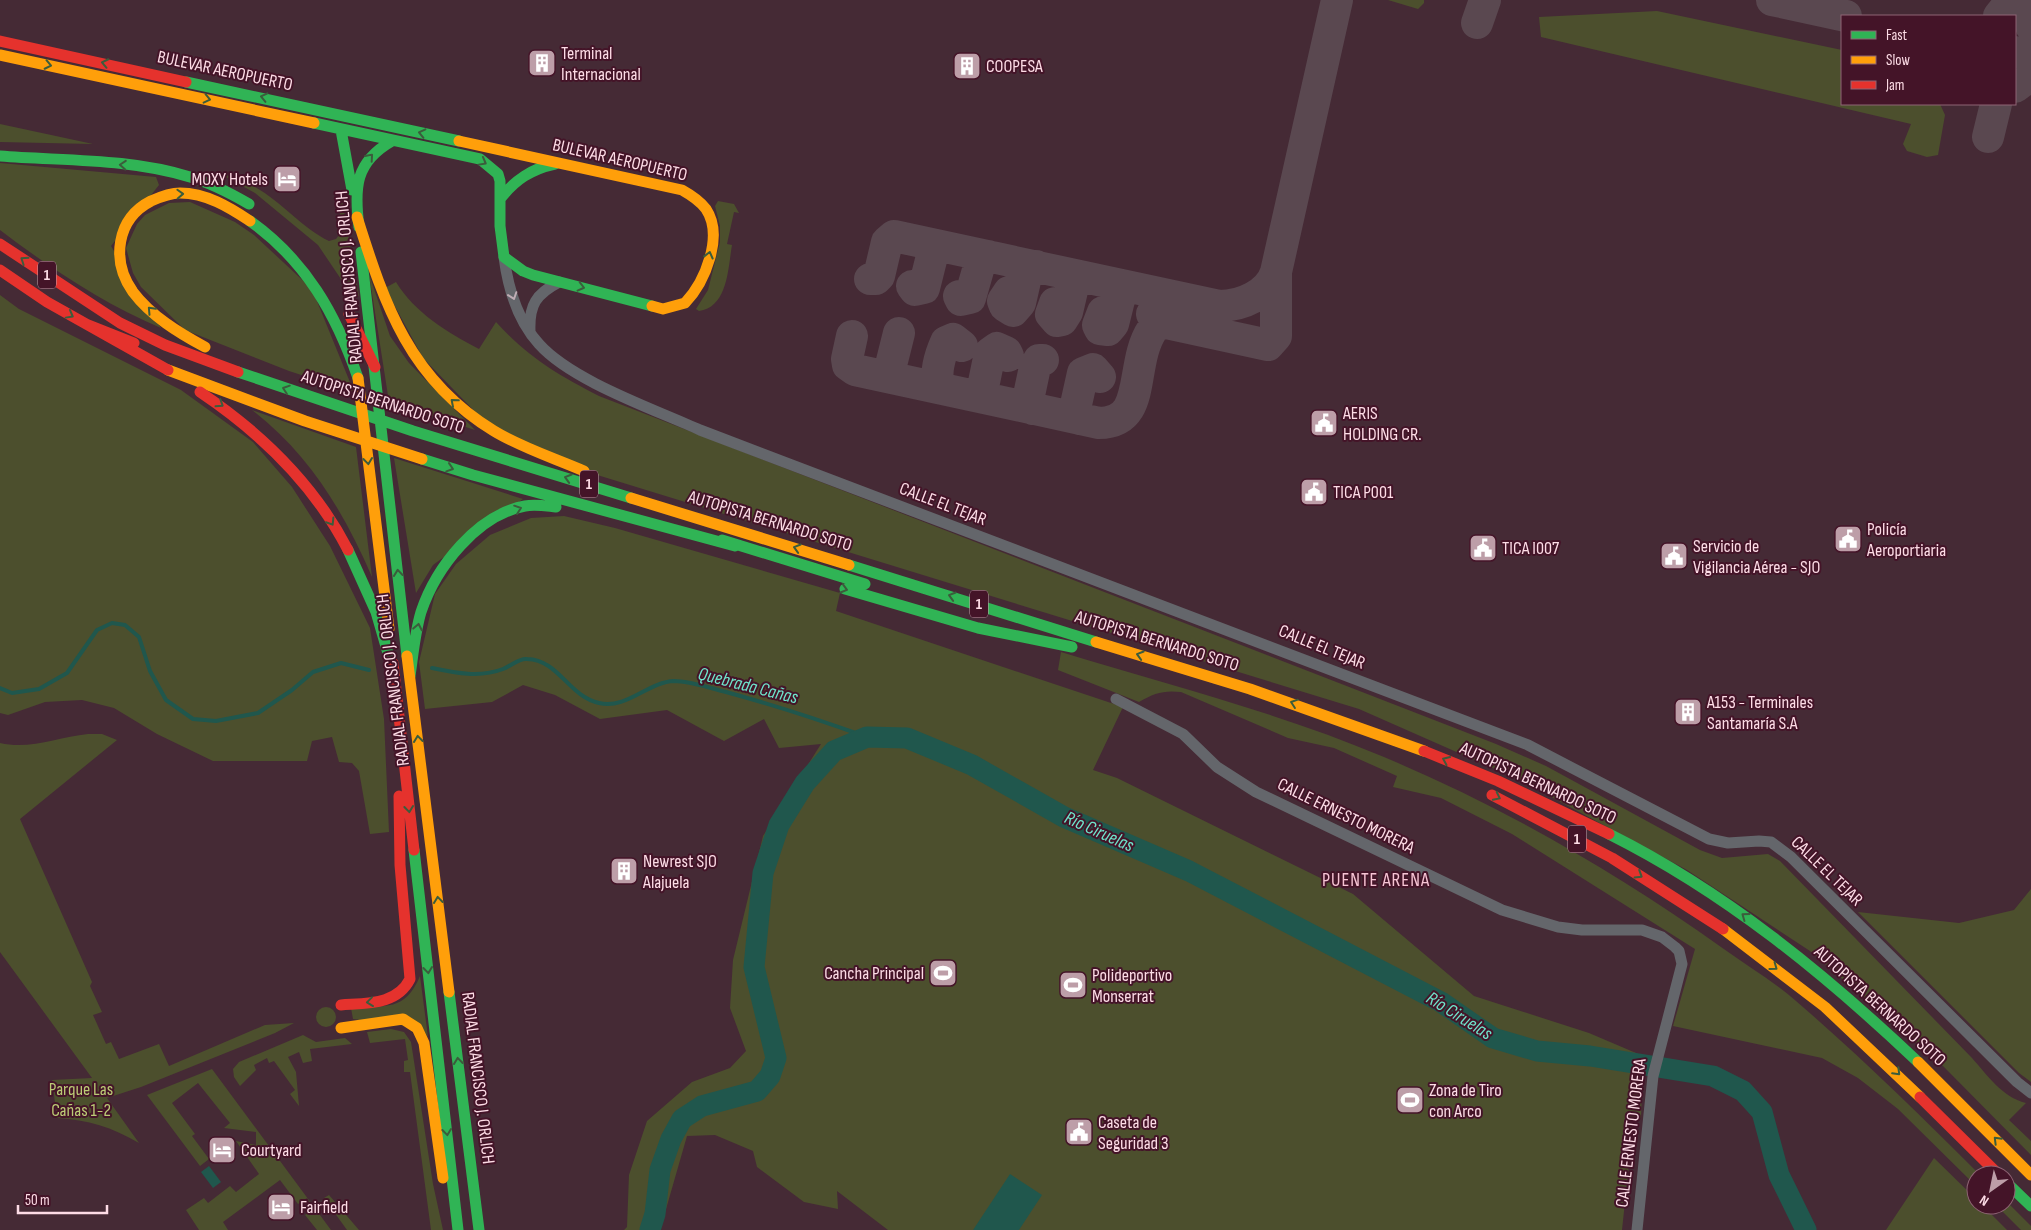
<svg xmlns="http://www.w3.org/2000/svg" width="2031" height="1230" viewBox="0 0 2031 1230" font-family="'Sofia Sans Condensed',sans-serif">
<style>
.green{fill:#4c4f2d}
.water{fill:#20574d}
.lines{fill:none;stroke-linecap:round;stroke-linejoin:round}
.stream{stroke:#20574d;stroke-width:4}
.river{stroke:#20574d;stroke-width:21}
.taxiway{stroke:#5a4850;stroke-width:32}
.street{stroke:#64666b;stroke-width:11}
.fast{stroke:#30b455;stroke-width:11}
.slow{stroke:#ff9f0a;stroke-width:11}
.jam{stroke:#e5322d;stroke-width:11}
.oneway{stroke:#3b5c3c}
.oneway2{stroke:#c0adb5}
.labels{text-anchor:middle;dominant-baseline:central;stroke-width:4;stroke-linejoin:round;paint-order:stroke}
.shield{fill:#441428;stroke:#c6a0ad;stroke-width:1}
.shield-label{font-size:16px;font-weight:bold;fill:#fddce6}
.poi-label{font-size:18px;fill:#fddce6;stroke:#441428;text-anchor:start}
.street-label{font-size:18px;fill:#fddce6;stroke:#441428}
.park-label{font-size:18px;fill:#bbcb75;stroke:#441428}
.water-label{font-size:19px;font-style:italic;fill:#6fe4cb;stroke:#441428}
.neighbourhood-label{font-size:19px;letter-spacing:1px;fill:#f7c4d4;stroke:#441428}
</style>
<rect width="100%" height="100%" fill="#452a35"/>
<path class="green" d="M 1388,0 L 1424,0 L 1424,3 L 1418,9 Z
M 1657,11 L 1842,50 L 1842,104 L 1940,104 L 1945,115 L 1938,155 L 1927,157 L 1907,151 L 1903,144 L 1911,124 L 1541,37 L 1539,17 Z
M 0,124 L 93,144 L 0,142 Z
M 0,163 L 156,177 L 159,185 L 111,246 L 161,328 C 104,304 50,268 0,230 Z
M 215,171 C 228,176 243,180 255,187 C 282,202 302,228 329,241 L 336,239 L 340,234 L 340,189 L 359,296 L 353,297 L 318,245 L 255,193 Z
M 718,201 L 734,204 L 739,213 L 734,212 L 727,244 L 732,245 C 728,268 728,307 699,311 L 696,309 L 708,290 L 720,242 L 720,226 L 715,206 Z
M 190,202 L 235,222 L 254,235 L 312,289 L 354,392 L 289,371 L 185,330 L 141,287 L 133,273 L 126,248 L 137,224 L 145,215 L 169,203 Z
M 369,274 L 390,336 L 409,363 L 475,430 L 389,402 Z
M 396,282 C 415,313 447,332 479,349 L 496,322 C 529,358 557,374 599,396 L 1496,744 L 1546,766 L 1700,850 L 1722,858 L 1768,854 L 1780,861 L 1972,1058 C 1988,1076 2002,1097 2026,1103 L 2009,1120 L 2031,1141 L 2031,1155 L 1943,1066 L 1810,951 L 1687,870 L 1520,780 L 1359,709 L 568,466 L 484,421 L 423,358 L 385,288 Z
M 0,295 L 19,309 L 181,390 L 253,442 L 292,487 L 330,546 L 370,628 L 384,719 L 389,832 L 370,834 L 359,771 L 352,763 L 339,762 L 332,737 L 312,741 L 307,761 L 213,761 L 157,734 L 114,708 L 82,700 L 45,702 L 8,715 L 0,713 Z
M 252,410 L 356,447 L 372,577 C 344,512 309,454 252,410 Z
M 394,458 L 523,499 L 433,565 L 416,593 Z
M 564,516 L 615,528 L 840,593 L 836,611 L 1123,707 L 1093,770 L 1117,778 L 1353,894 L 1474,996 L 1589,1033 L 1643,1056 L 1641,1118 L 1634,1117 L 1622,1230 L 888,1230 L 837,1191 L 838,1209 L 804,1202 L 757,1167 L 753,1151 L 715,1135 L 687,1136 L 660,1230 L 624,1230 L 627,1227 L 629,1175 L 647,1121 L 692,1082 L 730,1068 L 746,1051 L 730,1008 L 733,960 L 763,836 L 821,744 L 779,748 L 764,719 L 724,741 L 667,710 L 600,719 L 555,695 L 523,685 L 492,702 L 425,709 L 419,662 L 435,594 L 456,564 L 490,535 L 531,518 Z
M 1061,652 C 1169,685 1280,713 1384,757 C 1503,807 1616,872 1721,947 C 1746,965 1773,981 1796,1001 C 1860,1056 1920,1115 1980,1175 L 1976,1175 L 1976,1186 L 1898,1109 L 1858,1078 L 1822,1058 L 1673,1026 L 1695,949 L 1512,834 L 1441,798 L 1393,787 L 1397,776 L 1334,748 L 1288,738 L 1181,692 C 1164,690 1154,693 1139,702 L 1058,670 Z
M 88,734 L 102,734 L 117,740 L 20,819 L 92,982 L 90,986 L 102,1012 L 93,1015 L 106,1044 L 111,1042 L 119,1059 L 159,1044 L 169,1066 L 265,1025 L 294,1023 L 275,1033 L 141,1087 L 107,1098 L 139,1143 C 112,1127 88,1120 57,1118 L 52,1080 L 92,1078 L 0,952 L 0,743 C 30,750 58,737 88,734 Z
M 2031,889 L 2031,1082 L 2019,1073 L 1858,912 L 1959,923 L 2014,910 Z
M 420,976 L 428,1037 L 422,1028 L 353,1019 L 351,1008 C 386,1005 405,1012 420,976 Z
M316 1017a10 10 0 1 1 20 0a10 10 0 1 1-20 0Z
M 391,1029 L 404,1032 L 411,1042 L 433,1184 L 443,1230 L 431,1230 L 410,1072 L 404,1072 L 404,1061 L 408,1060 L 405,1039 L 370,1043 L 367,1032 Z
M 303,1035 L 316,1042 L 345,1038 L 352,1044 L 310,1049 L 312,1061 L 303,1063 L 299,1052 L 288,1057 L 296,1072 L 299,1106 L 290,1094 L 295,1090 L 274,1061 L 269,1063 L 267,1058 L 254,1065 L 256,1070 L 240,1086 L 234,1077 L 233,1069 L 239,1062 Z
M 212,1069 L 331,1230 L 317,1230 L 305,1215 L 314,1209 L 307,1198 L 298,1204 L 280,1180 L 223,1222 L 228,1230 L 199,1230 L 186,1210 L 204,1198 L 208,1203 L 230,1186 L 236,1192 L 259,1174 L 236,1141 L 256,1145 L 256,1132 L 224,1128 L 230,1123 L 198,1083 L 172,1103 L 195,1134 L 192,1136 L 209,1159 L 200,1166 L 147,1095 Z
M 1934,1158 L 1976,1199 L 1976,1205 L 1982,1205 L 2007,1230 L 1886,1230 Z
M 329,1195 L 359,1230 L 347,1230 L 324,1198 Z
M 2006,1201 L 2031,1226 L 2031,1230 L 2021,1230 L 1996,1205 L 2006,1205 Z"/>
<path class="water" d="M 209,1166 L 221,1182 L 213,1188 L 201,1172 Z
M 1010,1174 L 1042,1195 L 1019,1230 L 973,1230 Z"/>
<g class="lines">
<path class="stream" d="M 432,668 C 456,673 480,678 503,669 C 511,666 519,658 527,659 C 559,660 568,696 599,703 C 626,710 648,682 674,681 C 691,681 709,688 726,692 C 774,705 820,720 867,737
M 0,688 L 12,693 L 39,689 L 67,673 L 97,630 L 112,623 L 125,625 L 139,637 L 150,671 L 166,700 L 193,719 L 216,721 L 258,713 L 292,690 L 313,672 L 341,663 L 369,670"/>
<path class="river" d="M 650,1230 L 655,1214 L 660,1170 L 671,1139 L 682,1119 L 702,1106 L 757,1091 L 770,1076 L 776,1058 L 754,967 L 763,873 L 779,825 L 805,783 L 834,751 L 867,737 L 907,738 L 972,765 L 1064,817 L 1189,871 L 1441,1002 L 1493,1038 L 1537,1051 L 1590,1056 L 1713,1076 L 1743,1091 L 1762,1112 L 1779,1175 L 1806,1230"/>
<path class="taxiway" d="M 1772,0 L 1846,16
M 2023,0 L 2031,26
M 1999,16 L 2012,0
M 1477,23 L 1485,0
M 2015,52 L 2031,56
M 2015,87 L 2031,75
M 1988,137 L 1996,104
M 870,279 L 876,279 L 879,276 L 887,242 L 894,236 L 1219,306 C 1242,306 1269,294 1276,272 L 1337,0
M 912,286 L 915,290 L 924,288 L 933,252 L 941,246
M 1009,292 L 1003,301 L 1005,306 L 1013,311 L 1020,303 L 1027,272 L 1036,266
M 959,296 L 961,300 L 970,298 L 980,263 L 988,256
M 1055,303 L 1051,314 L 1057,321 L 1062,320 L 1067,312 L 1074,282 L 1084,277
M 1103,312 L 1098,325 L 1100,329 L 1108,330 L 1113,324 L 1121,292 L 1128,287
M 1152,314 L 1162,322 L 1268,345 L 1276,336 L 1276,272
M 852,336 L 847,359 L 848,365 L 855,370 L 1099,423 C 1167,423 1104,314 1203,303
M 895,378 L 890,369 L 899,333
M 942,388 C 932,378 941,353 946,342 L 953,339 L 962,346
M 989,399 L 982,392 L 990,353 L 997,348 L 1006,352 L 1008,356
M 1033,409 L 1028,400 L 1035,367 L 1039,360 L 1043,360
M 1080,419 L 1075,409 L 1083,373 L 1093,369 L 1100,377"/>
<path class="street" d="M 504,257 C 508,288 517,320 539,344 C 572,381 654,409 700,430 L 1528,745 L 1709,839 L 1728,843 L 1759,841 L 1771,842 L 1791,857 L 2017,1082 L 2031,1093
M 530,331 C 529,305 536,294 559,282
M 1116,699 L 1183,734 L 1217,767 L 1256,792 L 1502,910 L 1558,927 L 1582,930 L 1642,930 L 1662,937 L 1675,947 L 1679,951 L 1682,964 L 1653,1076 L 1637,1230"/>
<path class="fast" d="M 186,82 L 459,141
M 314,123 L 480,159 L 498,174 L 500,181 L 500,226 L 504,257 L 523,271 L 533,275 L 652,306
M 341,130 L 352,190
M 0,156 C 63,161 129,158 190,177 C 211,183 230,193 249,204
M 500,199 C 515,180 531,169 555,164
M 250,221 C 306,261 336,314 358,378
M 359,227 C 354,188 355,162 392,141
M 361,252 L 407,656
M 238,372 L 413,431 L 631,498
M 422,459 L 473,475 L 735,546
M 722,540 L 865,584
M 348,550 L 376,612 L 394,674
M 849,565 L 1096,642
M 845,589 L 978,628 L 1072,647
M 410,676 C 413,655 415,632 421,612 C 436,567 477,515 525,506 C 535,504 546,506 556,507
M 1609,834 C 1725,892 1824,973 1918,1062
M 414,850 L 458,1230
M 449,992 L 479,1230
M 2006,1182 L 2031,1206"/>
<path class="slow" d="M 0,55 L 314,123
M 459,141 L 682,190 C 691,195 700,201 706,209 C 724,236 705,282 685,303 L 663,309 L 652,306
M 357,217 C 385,306 410,380 494,431 C 522,448 554,458 584,471
M 205,347 C 179,333 151,316 133,292 C 111,261 116,219 151,201 C 160,197 170,193 180,193 C 206,193 229,207 250,221
M 168,370 L 305,421 L 422,459
M 358,378 L 389,629
M 631,498 L 849,565
M 1096,642 L 1250,689 L 1424,751
M 407,656 L 449,992
M 1723,929 L 1825,1007 L 1920,1097
M 341,1028 L 403,1019 L 417,1028 L 424,1043 L 443,1178
M 1918,1062 L 2031,1175"/>
<path class="jam" d="M 0,41 L 186,82
M 0,244 L 120,323 L 165,345 L 238,372
M 0,270 L 47,302 L 168,370
M 349,314 L 375,367
M 86,324 L 134,343
M 200,392 C 261,433 314,484 348,550
M 393,663 L 414,850
M 1424,751 L 1498,781 L 1609,834
M 1492,795 L 1612,858 L 1723,929
M 341,1005 C 367,1003 397,1005 410,979 L 400,865 L 399,796
M 1920,1097 L 1999,1175"/>
</g>
<defs><path id="oneway-chevron" d="M-2-3.5L2.5 0L-2 3.5" fill="none" stroke-width="1.6" stroke-linecap="round" stroke-linejoin="round" transform="scale(1.25)"/></defs>
<g class="oneway">
<use href="#oneway-chevron" transform="translate(105 63) rotate(-168)"/>
<use href="#oneway-chevron" transform="translate(48 65) rotate(12)"/>
<use href="#oneway-chevron" transform="translate(264 97) rotate(-167)"/>
<use href="#oneway-chevron" transform="translate(207 99) rotate(13)"/>
<use href="#oneway-chevron" transform="translate(422 133) rotate(-167)"/>
<use href="#oneway-chevron" transform="translate(370 157) rotate(-49)"/>
<use href="#oneway-chevron" transform="translate(483 162) rotate(29)"/>
<use href="#oneway-chevron" transform="translate(123 165) rotate(-176)"/>
<use href="#oneway-chevron" transform="translate(180 194) rotate(-2)"/>
<use href="#oneway-chevron" transform="translate(709 255) rotate(-76)"/>
<use href="#oneway-chevron" transform="translate(24 260) rotate(-146)"/>
<use href="#oneway-chevron" transform="translate(581 287) rotate(14)"/>
<use href="#oneway-chevron" transform="translate(151 310) rotate(-133)"/>
<use href="#oneway-chevron" transform="translate(70 315) rotate(29)"/>
<use href="#oneway-chevron" transform="translate(286 389) rotate(-161)"/>
<use href="#oneway-chevron" transform="translate(454 402) rotate(-139)"/>
<use href="#oneway-chevron" transform="translate(220 404) rotate(33)"/>
<use href="#oneway-chevron" transform="translate(368 461) rotate(83)"/>
<use href="#oneway-chevron" transform="translate(450 468) rotate(18)"/>
<use href="#oneway-chevron" transform="translate(568 478) rotate(-163)"/>
<use href="#oneway-chevron" transform="translate(518 509) rotate(-19)"/>
<use href="#oneway-chevron" transform="translate(331 522) rotate(58)"/>
<use href="#oneway-chevron" transform="translate(797 548) rotate(-163)"/>
<use href="#oneway-chevron" transform="translate(398 573) rotate(-96)"/>
<use href="#oneway-chevron" transform="translate(844 589) rotate(16)"/>
<use href="#oneway-chevron" transform="translate(952 596) rotate(-163)"/>
<use href="#oneway-chevron" transform="translate(418 627) rotate(-79)"/>
<use href="#oneway-chevron" transform="translate(1140 655) rotate(-163)"/>
<use href="#oneway-chevron" transform="translate(1294 703) rotate(-161)"/>
<use href="#oneway-chevron" transform="translate(418 739) rotate(-97)"/>
<use href="#oneway-chevron" transform="translate(1446 760) rotate(-156)"/>
<use href="#oneway-chevron" transform="translate(1497 797) rotate(26)"/>
<use href="#oneway-chevron" transform="translate(409 809) rotate(83)"/>
<use href="#oneway-chevron" transform="translate(1639 875) rotate(32)"/>
<use href="#oneway-chevron" transform="translate(438 900) rotate(-97)"/>
<use href="#oneway-chevron" transform="translate(1745 916) rotate(-144)"/>
<use href="#oneway-chevron" transform="translate(1774 967) rotate(36)"/>
<use href="#oneway-chevron" transform="translate(428 970) rotate(83)"/>
<use href="#oneway-chevron" transform="translate(370 1002) rotate(173)"/>
<use href="#oneway-chevron" transform="translate(458 1061) rotate(-97)"/>
<use href="#oneway-chevron" transform="translate(1897 1072) rotate(45)"/>
<use href="#oneway-chevron" transform="translate(447 1132) rotate(83)"/>
<use href="#oneway-chevron" transform="translate(1997 1140) rotate(-135)"/>
</g>
<use class="oneway2" href="#oneway-chevron" transform="translate(513 296) rotate(71)"/>
<defs>
<symbol id="building-square" viewBox="-11 -11 22 22"><rect x="-9" y="-9" width="18" height="18" rx="4" fill="#bd9ea8" stroke="#441428"/><path d="M-4-6H4V6H1V3H-1V6H-4ZM-2.5-4.3h1.7v1.8h-1.7ZM.8-4.3h1.7v1.8H.8ZM-2.5-1h1.7V.8h-1.7ZM.8-1h1.7V.8H.8Z" fill="#fff"/></symbol>
<symbol id="hotel-square" viewBox="-11 -11 22 22"><rect x="-9" y="-9" width="18" height="18" rx="4" fill="#bd9ea8" stroke="#441428"/><path d="M-6-4.5h1.5V1H6V5H4.5V3h-9V5H-6ZM-4 0a1.8 1.8 0 1 1 3.6 0ZM.5 0V-2.5h3Q6-2.5 6 0Z" fill="#fff"/></symbol>
<symbol id="civic-square" viewBox="-11 -11 22 22"><rect x="-9" y="-9" width="18" height="18" rx="4" fill="#bd9ea8" stroke="#441428"/><path d="M-.6-6.5H3V-4.5H.6V-3L4-1V1h2V6H-6V1h2V-1L-.6-3ZM-1.2 2.5V6h2.4V2.5Z" fill="#fff"/></symbol>
<symbol id="stadium-square" viewBox="-11 -11 22 22"><rect x="-9" y="-9" width="18" height="18" rx="4" fill="#bd9ea8" stroke="#441428"/><path d="M0-5a6.5 5 0 1 0 0 10a6.5 5 0 1 0 0-10ZM-3.5-1.8h7v3.6h-7Z" fill="#fff"/></symbol>
</defs>
<g fill-rule="evenodd">
<use href="#building-square" x="526" y="47" width="32" height="32"/>
<use href="#building-square" x="951" y="50" width="32" height="32"/>
<use href="#hotel-square" x="271" y="163" width="32" height="32"/>
<use href="#civic-square" x="1308" y="407" width="32" height="32"/>
<use href="#civic-square" x="1298" y="476" width="32" height="32"/>
<use href="#civic-square" x="1832" y="523" width="32" height="32"/>
<use href="#civic-square" x="1467" y="532" width="32" height="32"/>
<use href="#civic-square" x="1658" y="540" width="32" height="32"/>
<use href="#building-square" x="1672" y="696" width="32" height="32"/>
<use href="#building-square" x="608" y="855" width="32" height="32"/>
<use href="#stadium-square" x="927" y="957" width="32" height="32"/>
<use href="#stadium-square" x="1057" y="969" width="32" height="32"/>
<use href="#stadium-square" x="1394" y="1084" width="32" height="32"/>
<use href="#civic-square" x="1063" y="1116" width="32" height="32"/>
<use href="#hotel-square" x="206" y="1134" width="32" height="32"/>
<use href="#hotel-square" x="265" y="1191" width="32" height="32"/>
</g>
<g class="labels">
<g class="shield">
<rect x="38" y="261.5" width="18" height="27" rx="4"/>
<rect x="580" y="470.5" width="18" height="27" rx="4"/>
<rect x="970" y="590.5" width="18" height="27" rx="4"/>
<rect x="1568" y="825.5" width="18" height="27" rx="4"/>
</g>
<g class="shield-label">
<text x="47" y="275">1</text>
<text x="589" y="484">1</text>
<text x="979" y="604">1</text>
<text x="1577" y="839">1</text>
</g>
<g class="poi-label">
<text x="561" y="53">Terminal<tspan x="561" dy="21">Internacional</tspan></text>
<text x="986" y="66">COOPESA</text>
<text x="268" y="179" text-anchor="end">MOXY Hotels</text>
<text x="1343" y="413">AERIS<tspan x="1343" dy="21">HOLDING CR.</tspan></text>
<text x="1333" y="492">TICA P001</text>
<text x="1867" y="529">Policía<tspan x="1867" dy="21">Aeroportiaria</tspan></text>
<text x="1693" y="546">Servicio de<tspan x="1693" dy="21">Vigilancia Aérea - SJO</tspan></text>
<text x="1502" y="548">TICA I007</text>
<text x="1707" y="702">A153 - Terminales<tspan x="1707" dy="21">Santamaría S.A</tspan></text>
<text x="643" y="861">Newrest SJO<tspan x="643" dy="21">Alajuela</tspan></text>
<text x="924" y="973" text-anchor="end">Cancha Principal</text>
<text x="1092" y="975">Polideportivo<tspan x="1092" dy="21">Monserrat</tspan></text>
<text x="1429" y="1090">Zona de Tiro<tspan x="1429" dy="21">con Arco</tspan></text>
<text x="1098" y="1122">Caseta de<tspan x="1098" dy="21">Seguridad 3</tspan></text>
<text x="241" y="1150">Courtyard</text>
<text x="300" y="1207">Fairfield</text>
</g>
<g class="street-label">
<text transform="translate(225 71) rotate(12)">BULEVAR AEROPUERTO</text>
<text transform="translate(620 160) rotate(13)">BULEVAR AEROPUERTO</text>
<text transform="translate(349 277) rotate(-95)">RADIAL FRANCISCO J. ORLICH</text>
<text transform="translate(383 402) rotate(18)">AUTOPISTA BERNARDO SOTO</text>
<text transform="translate(943 504) rotate(21)">CALLE EL TEJAR</text>
<text transform="translate(770 521) rotate(17)">AUTOPISTA BERNARDO SOTO</text>
<text transform="translate(1157 641) rotate(17)">AUTOPISTA BERNARDO SOTO</text>
<text transform="translate(1322 647) rotate(22)">CALLE EL TEJAR</text>
<text transform="translate(393 680) rotate(-97)">RADIAL FRANCISCO J. ORLICH</text>
<text transform="translate(1538 783) rotate(25)">AUTOPISTA BERNARDO SOTO</text>
<text transform="translate(1346 816) rotate(26)">CALLE ERNESTO MORERA</text>
<text transform="translate(1827 871) rotate(44)">CALLE EL TEJAR</text>
<text transform="translate(1880 1006) rotate(42)">AUTOPISTA BERNARDO SOTO</text>
<text transform="translate(478 1078) rotate(83)">RADIAL FRANCISCO J. ORLICH</text>
<text transform="translate(1631 1133) rotate(-83)">CALLE ERNESTO MORERA</text>
</g>
<g class="park-label">
<text x="81" y="1089">Parque Las<tspan x="81" dy="21">Cañas 1-2</tspan></text>
</g>
<g class="water-label">
<text transform="translate(748 686) rotate(14)">Quebrada Cañas</text>
<text transform="translate(1099 832) rotate(24)">Río Ciruelas</text>
<text transform="translate(1459 1016) rotate(32)">Río Ciruelas</text>
</g>
<g class="neighbourhood-label">
<text x="1376" y="880">PUENTE ARENA</text>
</g>
</g>
<rect x="1841" y="15" width="175" height="90" fill="#441428" stroke="#8e6474"/>
<rect x="1851" y="31" width="25" height="8" fill="#30b455" stroke="#8e6474"/>
<text x="1886" y="40" font-size="15" fill="#fddce6">Fast</text>
<rect x="1851" y="56" width="25" height="8" fill="#ff9f0a" stroke="#8e6474"/>
<text x="1886" y="65" font-size="15" fill="#fddce6">Slow</text>
<rect x="1851" y="81" width="25" height="8" fill="#e5322d" stroke="#8e6474"/>
<text x="1886" y="90" font-size="15" fill="#fddce6">Jam</text>
<g transform="translate(1991 1190) rotate(213)"><circle r="24" fill="#441428" stroke="#8e6474"/>
<path d="M0-4L9 19L0 12L-9 19Z" fill="#bd9ea8"/>
<text y="-8" font-size="14" font-weight="bold" text-anchor="middle" fill="#fddce6">N</text>
</g>
<path d="M18 1205v8h89v-8" fill="none" stroke="#fddce6" stroke-width="2.5"/>
<text x="25" y="1205" font-size="15" fill="#fddce6" stroke="#441428" stroke-width="4" paint-order="stroke">50 m</text>
</svg>
